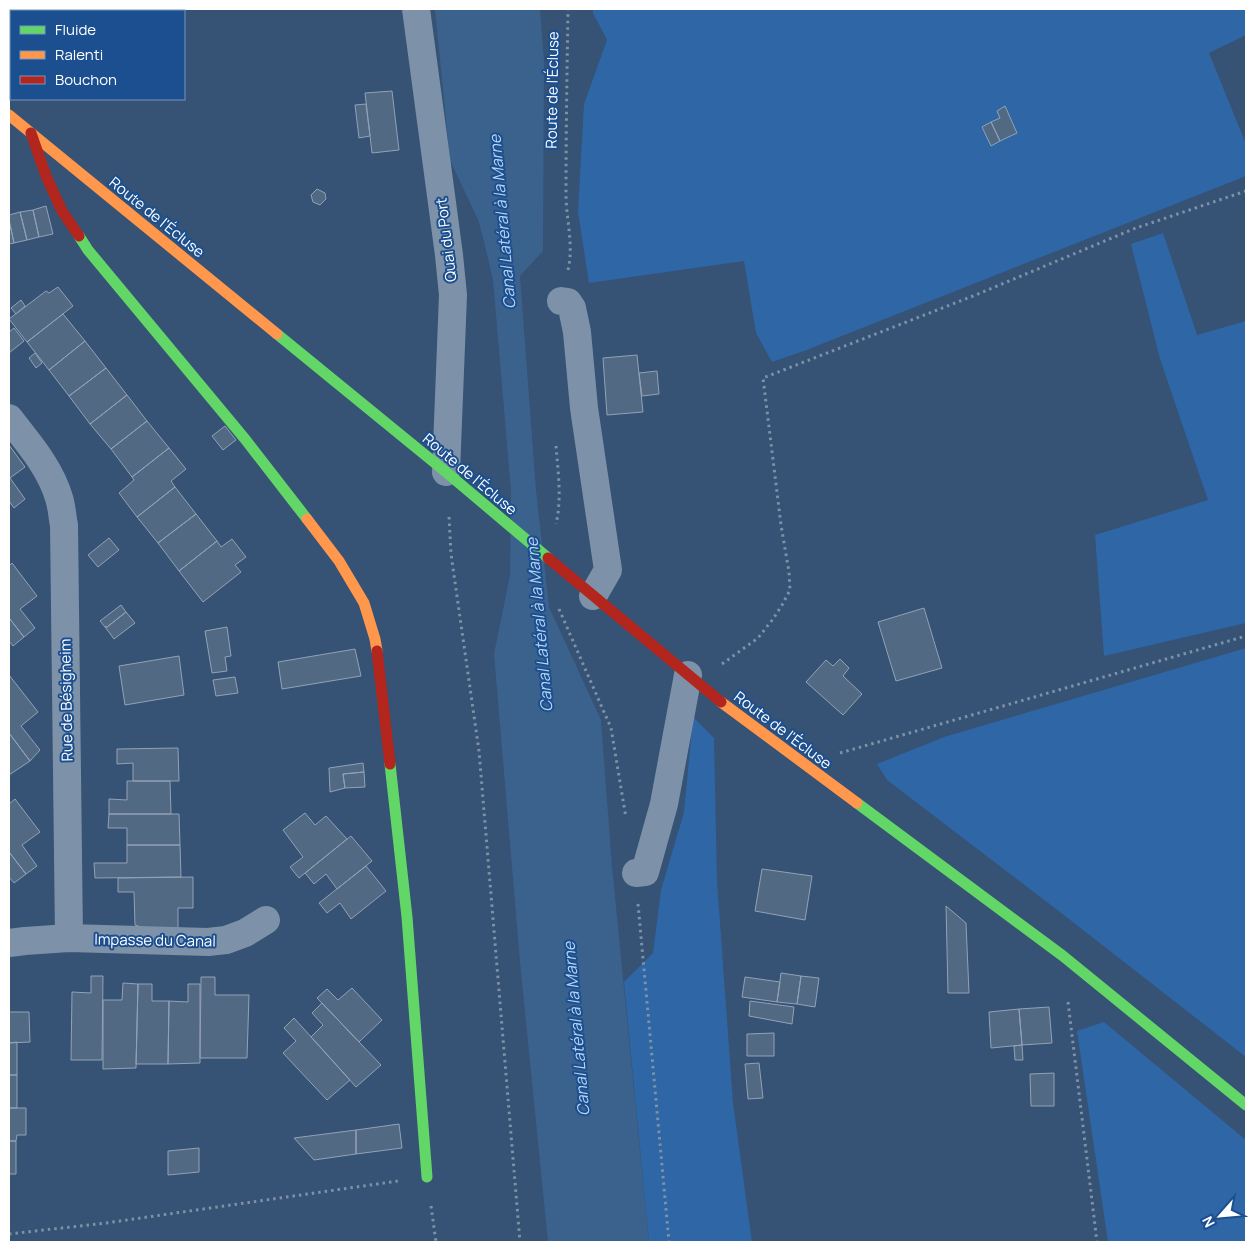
<svg xmlns="http://www.w3.org/2000/svg" width="1255" height="1251" viewBox="0 0 1255 1251" font-family="Manrope,sans-serif">
<style>
.green{fill:#2f66a5}
.water{fill:#3b618d}
.building{fill:#526984;stroke:#92a2b6}
.lines{fill:none;stroke-linecap:round;stroke-linejoin:round}
.path{stroke:#7d92a8;stroke-width:3;stroke-dasharray:2.5 4;stroke-linecap:butt}
.street{stroke:#7d92a8;stroke-width:28}
.fast{stroke:#63d668;stroke-width:11}
.slow{stroke:#ff974d;stroke-width:11}
.jam{stroke:#b3261e;stroke-width:11}
.labels{text-anchor:middle;dominant-baseline:central;stroke-width:4;stroke-linejoin:round;paint-order:stroke}
.street-label{font-size:15px;fill:#fff;stroke:#1b4f8f}
.water-label{font-size:16px;font-style:italic;fill:#b5d3f5;stroke:#1b4f8f}
</style>
<rect width="100%" height="100%" fill="#365274"/>
<path class="green" d="M 593,9 L 1246,9 L 1246,35 L 1209,53 L 1246,144 L 1246,176 L 804,351 L 772,362 L 756,333 L 744,261 L 589,283 L 578,212 L 584,104 L 607,40 L 593,13 Z
M 1163,233 L 1197,335 L 1246,321 L 1246,623 L 1104,656 L 1095,535 L 1208,500 L 1160,359 L 1131,244 Z
M 1246,648 L 1246,1057 L 1056,909 L 887,780 L 877,764 L 944,737 Z
M 693,717 L 714,738 L 717,881 L 733,1103 L 752,1242 L 649,1242 L 624,982 L 653,953 L 661,890 L 684,812 Z
M 1104,1022 L 1246,1140 L 1246,1242 L 1108,1242 L 1077,1031 Z"/>
<path class="water" d="M 435,9 L 540,9 L 544,61 L 543,251 L 520,276 L 536,490 L 549,607 L 601,720 L 612,866 L 649,1242 L 548,1242 L 520,962 L 494,654 L 510,575 L 511,492 L 493,279 L 479,222 L 450,160 Z"/>
<path class="building" d="M 392,91 L 399,150 L 372,153 L 365,93 Z
M 366,104 L 370,136 L 359,138 L 355,105 Z
M 1005,106 L 1017,133 L 1000,141 L 991,122 L 1000,118 L 997,111 Z
M 991,122 L 1000,141 L 991,146 L 982,127 Z
M 317,189 L 325,193 L 326,199 L 320,205 L 313,202 L 311,195 Z
M 46,206 L 53,234 L 39,237 L 33,210 Z
M 33,210 L 39,237 L 27,240 L 20,212 Z
M 20,212 L 27,240 L 14,243 L 9,220 L 9,215 Z
M 9,220 L 14,243 L 9,244 Z
M 58,287 L 73,306 L 27,342 L 9,319 L 46,291 L 49,293 Z
M 21,300 L 25,306 L 16,314 L 11,308 Z
M 63,314 L 85,341 L 49,370 L 27,342 Z
M 14,328 L 24,341 L 9,353 L 9,332 Z
M 85,341 L 106,368 L 69,396 L 49,370 Z
M 35,353 L 42,363 L 36,368 L 29,358 Z
M 637,355 L 643,412 L 607,415 L 603,358 Z
M 106,368 L 127,395 L 90,424 L 69,396 Z
M 657,371 L 659,394 L 642,396 L 639,373 Z
M 127,395 L 147,421 L 111,449 L 90,424 Z
M 147,421 L 169,448 L 132,477 L 111,449 Z
M 225,426 L 236,440 L 223,450 L 212,436 Z
M 9,445 L 25,467 L 10,478 L 25,499 L 14,508 L 9,501 Z
M 169,448 L 186,469 L 171,481 L 175,487 L 137,517 L 119,493 L 134,480 L 132,477 Z
M 175,487 L 196,514 L 158,543 L 137,517 Z
M 196,514 L 217,541 L 179,571 L 158,543 Z
M 109,538 L 119,550 L 98,567 L 88,555 Z
M 232,539 L 246,557 L 235,565 L 241,572 L 203,602 L 179,571 L 217,541 L 221,547 Z
M 12,563 L 37,596 L 20,609 L 35,628 L 24,637 L 9,618 L 9,566 Z
M 121,605 L 126,612 L 107,627 L 105,627 L 100,621 Z
M 924,608 L 942,668 L 896,681 L 878,622 Z
M 126,612 L 135,623 L 114,639 L 105,627 L 107,627 Z
M 9,618 L 24,637 L 13,646 L 9,641 Z
M 227,627 L 231,656 L 225,657 L 227,671 L 212,673 L 205,631 Z
M 355,649 L 361,676 L 282,689 L 278,662 Z
M 179,656 L 184,695 L 125,705 L 119,666 Z
M 840,659 L 849,668 L 843,676 L 862,694 L 843,715 L 806,682 L 826,660 L 833,666 Z
M 9,675 L 38,712 L 21,726 L 40,750 L 30,761 L 9,733 Z
M 235,677 L 238,693 L 216,696 L 213,680 Z
M 9,733 L 30,761 L 9,775 Z
M 178,748 L 179,781 L 133,781 L 133,763 L 117,764 L 117,749 Z
M 363,763 L 364,772 L 343,774 L 345,788 L 330,792 L 329,768 Z
M 364,772 L 365,787 L 345,788 L 343,774 Z
M 127,781 L 170,781 L 171,814 L 109,814 L 109,799 L 127,800 Z
M 15,799 L 40,832 L 22,845 L 37,866 L 26,874 L 9,852 L 9,804 Z
M 305,813 L 315,825 L 326,816 L 347,839 L 299,878 L 290,867 L 303,857 L 283,830 Z
M 109,814 L 179,814 L 180,845 L 127,845 L 127,828 L 108,828 Z
M 351,836 L 372,861 L 337,889 L 326,874 L 314,884 L 305,873 Z
M 127,845 L 180,845 L 181,877 L 95,878 L 94,863 L 127,863 Z
M 9,852 L 26,874 L 14,883 L 9,877 Z
M 366,866 L 386,891 L 351,919 L 340,903 L 327,913 L 319,903 Z
M 762,869 L 812,876 L 805,920 L 755,911 Z
M 193,877 L 193,908 L 178,908 L 178,928 L 144,928 L 135,925 L 134,892 L 118,892 L 118,878 Z
M 946,906 L 966,923 L 969,993 L 948,993 Z
M 781,973 L 801,976 L 797,1004 L 777,1002 Z
M 91,976 L 103,976 L 102,1060 L 71,1060 L 72,992 L 91,993 Z
M 801,976 L 819,978 L 815,1007 L 797,1004 Z
M 201,977 L 215,977 L 215,995 L 249,995 L 247,1058 L 200,1058 Z
M 745,977 L 780,982 L 777,1002 L 742,997 Z
M 123,983 L 138,984 L 136,1068 L 103,1069 L 103,1000 L 122,1000 Z
M 138,984 L 152,984 L 152,1001 L 169,1001 L 168,1064 L 136,1064 Z
M 188,984 L 200,984 L 200,1063 L 168,1064 L 169,1001 L 188,1002 Z
M 352,988 L 382,1020 L 359,1042 L 317,998 L 327,989 L 338,1000 Z
M 750,1001 L 794,1007 L 792,1024 L 749,1016 Z
M 322,1003 L 381,1065 L 356,1087 L 311,1037 L 323,1025 L 312,1013 Z
M 1049,1007 L 1052,1043 L 1022,1045 L 1019,1009 Z
M 1019,1009 L 1022,1045 L 991,1048 L 989,1012 Z
M 9,1012 L 29,1012 L 30,1042 L 9,1043 Z
M 294,1018 L 350,1080 L 327,1100 L 283,1053 L 296,1041 L 284,1028 Z
M 774,1033 L 774,1056 L 747,1056 L 747,1034 Z
M 17,1042 L 17,1075 L 9,1075 L 9,1043 Z
M 1022,1045 L 1023,1060 L 1015,1060 L 1014,1046 Z
M 759,1063 L 763,1098 L 748,1099 L 745,1064 Z
M 1054,1073 L 1054,1106 L 1031,1106 L 1030,1074 Z
M 9,1075 L 17,1075 L 17,1108 L 9,1108 Z
M 9,1108 L 26,1108 L 26,1135 L 17,1135 L 16,1141 L 9,1141 Z
M 399,1124 L 402,1148 L 356,1154 L 356,1130 Z
M 356,1130 L 356,1154 L 314,1160 L 294,1138 Z
M 9,1141 L 16,1141 L 16,1174 L 9,1174 Z
M 199,1148 L 199,1172 L 168,1175 L 168,1151 Z"/>
<g class="lines">
<path class="path" d="M 568,270 C 574,245 566,219 566,194 C 566,132 567,70 568,9
M 556,446 C 558,471 562,499 556,524
M 449,517 L 451,554 L 479,751 L 520,1242
M 559,609 L 611,728 L 626,818
M 722,664 L 758,638 L 773,619 L 782,605 L 790,590 L 789,572 L 781,525 L 763,378 L 973,296 L 1136,228 L 1246,191
M 840,753 L 1246,636
M 638,904 L 669,1242
M 1068,1002 L 1097,1242
M 431,1206 L 436,1242
M 9,1234 L 106,1223 L 398,1181"/>
<path class="street" d="M 416,9 L 449,255 L 453,295 L 446,472
M 561,301 L 568,302 L 572,308 L 577,332 L 584,408 L 608,570 L 593,596
M 9,418 C 28,443 50,467 59,498 C 62,507 62,516 64,525 L 69,938 L 25,941 L 9,943
M 636,873 L 645,872 L 664,804 L 688,675
M 69,938 L 208,942 L 226,940 L 245,933 L 266,920"/>
<path class="fast" d="M 79,236 L 88,250 L 245,439 L 307,519
M 277,334 L 446,472 L 548,558
M 390,764 L 407,917 L 427,1177
M 857,803 L 1063,956 L 1246,1105"/>
<path class="slow" d="M 9,115 L 277,334
M 307,519 L 339,561 L 364,603 L 375,639 L 377,651
M 721,702 L 857,803"/>
<path class="jam" d="M 31,133 L 46,176 L 62,211 L 79,236
M 548,558 L 721,702
M 377,651 L 390,764"/>
</g>
<g class="labels">
<g class="street-label">
<text transform="translate(552 90) rotate(-89)">Route de l'Écluse</text>
<text transform="translate(157 217) rotate(39)">Route de l'Écluse</text>
<text transform="translate(446 240) rotate(-97)">Quai du Port</text>
<text transform="translate(470 474) rotate(40)">Route de l'Écluse</text>
<text transform="translate(66 700) rotate(-91)">Rue de Bésigheim</text>
<text transform="translate(783 730) rotate(37)">Route de l'Écluse</text>
<text transform="translate(155 940) rotate(1)">Impasse du Canal</text>
</g>
<g class="water-label">
<text transform="translate(502 222) rotate(-95)">Canal Latéral à la Marne</text>
<text transform="translate(539 625) rotate(-95)">Canal Latéral à la Marne</text>
<text transform="translate(576 1029) rotate(-95)">Canal Latéral à la Marne</text>
</g>
</g>
<rect width="1255" height="1251" fill="none" stroke="#ffffff" stroke-width="20"/>
<rect x="10" y="10" width="175" height="90" fill="#1b4f8f" stroke="#7695bc"/>
<rect x="20" y="26" width="25" height="8" fill="#63d668" stroke="#7695bc"/>
<text x="55" y="35" font-size="15" fill="#ffffff">Fluide</text>
<rect x="20" y="51" width="25" height="8" fill="#ff974d" stroke="#7695bc"/>
<text x="55" y="60" font-size="15" fill="#ffffff">Ralenti</text>
<rect x="20" y="76" width="25" height="8" fill="#b3261e" stroke="#7695bc"/>
<text x="55" y="85" font-size="15" fill="#ffffff">Bouchon</text>
<g transform="translate(1220 1216) rotate(243)" stroke="#1b4f8f" stroke-width="4" paint-order="stroke">
<path d="M0-4L9 19L0 12L-9 19Z" fill="#ffffff"/>
<text y="-8" font-size="14" font-weight="bold" text-anchor="middle" fill="#ffffff">N</text>
</g>
</svg>
